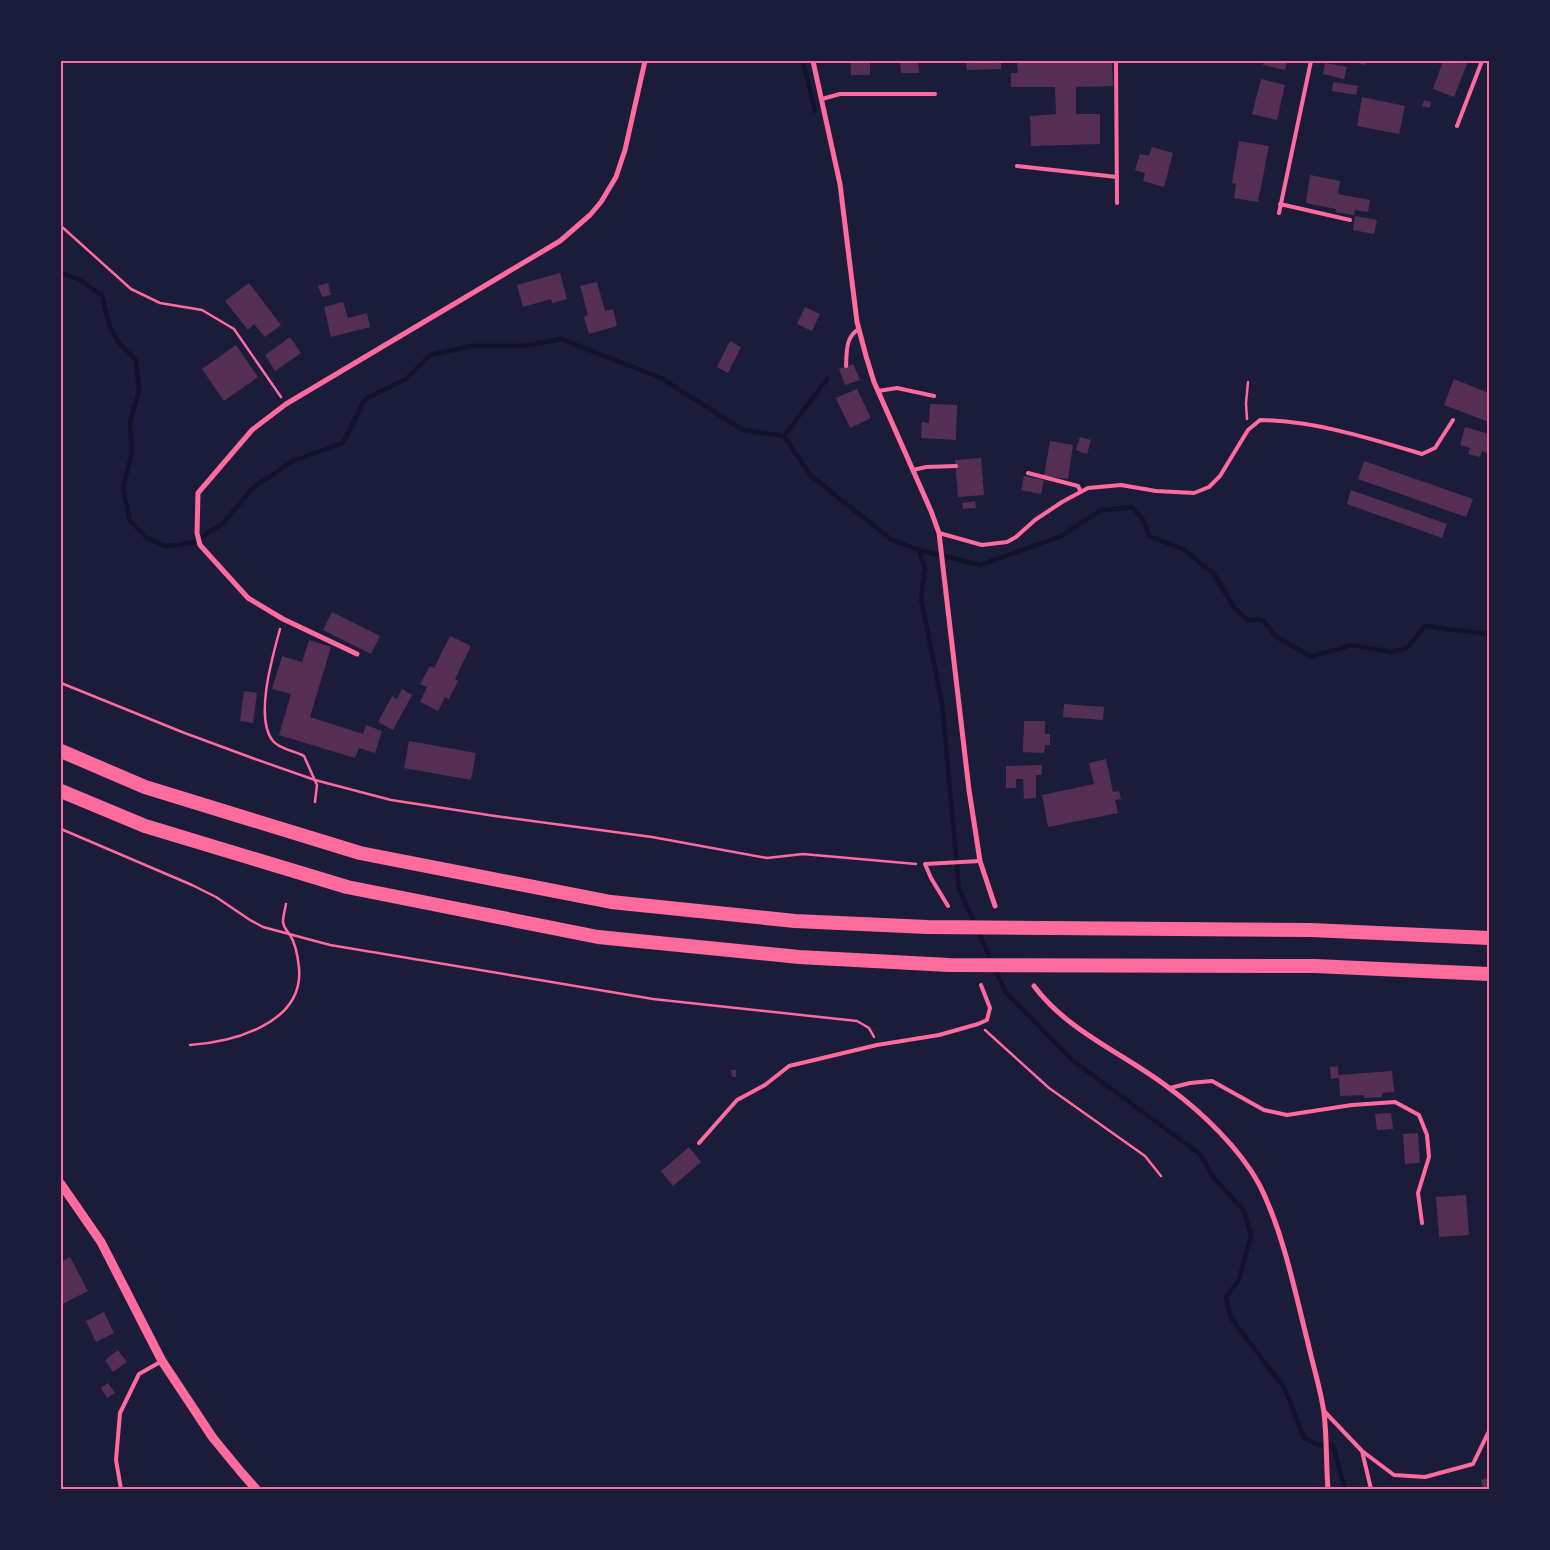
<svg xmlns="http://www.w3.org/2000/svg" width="1550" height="1550" viewBox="0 0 1550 1550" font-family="Jost,sans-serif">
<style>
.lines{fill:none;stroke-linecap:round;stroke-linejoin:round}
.stream{stroke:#12122b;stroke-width:4.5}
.building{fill:#542f53}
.path{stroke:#ff6b9d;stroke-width:2.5}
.service{stroke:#ff6b9d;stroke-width:4}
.minor{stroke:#ff6b9d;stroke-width:5}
.tertiary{stroke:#ff6b9d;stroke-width:9}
.motorway{stroke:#ff6b9d;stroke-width:14}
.neatline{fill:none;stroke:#ff6b9d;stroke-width:2}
</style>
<rect width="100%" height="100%" fill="#1b1b3a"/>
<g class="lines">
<path class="stream" d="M 803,61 L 815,111
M 61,273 L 78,279 L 102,295 C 109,326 110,338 136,360 L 139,390 L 130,422 L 132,452 L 123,488 L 130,521 L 147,538 L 165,546 L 179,545 L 194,542 L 223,523 L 253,488 L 293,461 L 343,443 L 365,399 L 406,379 L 430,355 L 471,346 L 524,346 L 561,339 L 661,378 L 743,430 L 784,436 L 811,476 L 892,540 L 919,550 L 980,565 L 1059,537 L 1102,510 L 1132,507 L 1144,521 L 1149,536 L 1183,549 L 1214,574 L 1235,609 L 1248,620 L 1263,620 L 1275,636 L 1311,657 L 1351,645 L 1391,652 L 1407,648 L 1425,626 L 1489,634
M 784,436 L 827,379
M 919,550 L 925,569 L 921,599 L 942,703 L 959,889 L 1005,991 L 1071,1059 L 1201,1155 L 1213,1177 L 1244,1211 L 1251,1235 L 1239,1280 L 1226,1297 L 1231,1318 L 1285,1389 L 1304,1438 L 1319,1445 L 1333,1445 L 1345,1489"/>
</g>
<path class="building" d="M 851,61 L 870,61 L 870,75 L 851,75 Z
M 900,61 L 918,61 L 919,73 L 901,73 Z
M 966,61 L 1001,61 L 1001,69 L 967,70 Z
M 1017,61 L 1112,61 L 1113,86 L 1076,87 L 1076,114 L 1100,114 L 1100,144 L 1031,146 L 1030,116 L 1056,114 L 1055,87 L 1011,87 L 1011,73 L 1018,73 Z
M 1264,61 L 1287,61 L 1285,70 L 1263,65 Z
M 1350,61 L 1365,61 L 1365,65 Z
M 1443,61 L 1468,61 L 1454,97 L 1433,89 Z
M 1325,63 L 1347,67 L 1344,79 L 1323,74 Z
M 1261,79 L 1285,85 L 1277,120 L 1252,114 Z
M 1333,82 L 1358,86 L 1356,95 L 1332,91 Z
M 1362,97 L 1405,106 L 1399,134 L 1357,126 Z
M 1424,100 L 1431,102 L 1430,108 L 1422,106 Z
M 1239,141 L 1269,146 L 1258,202 L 1234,198 L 1236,184 L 1232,183 Z
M 1152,147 L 1173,153 L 1164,187 L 1143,181 L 1145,173 L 1135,170 L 1140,154 L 1149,156 Z
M 1310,175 L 1340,181 L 1338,194 L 1370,200 L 1368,212 L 1355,210 L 1354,215 L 1335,212 L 1336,209 L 1306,203 Z
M 1355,216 L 1377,220 L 1374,234 L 1353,230 Z
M 560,273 L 567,299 L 552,303 L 551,299 L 523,307 L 517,285 Z
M 597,282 L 605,311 L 613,309 L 617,326 L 589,334 L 584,317 L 588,315 L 580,286 Z
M 249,283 L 281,325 L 265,337 L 254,324 L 248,330 L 225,301 Z
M 328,283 L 331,295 L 322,297 L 318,286 Z
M 343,302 L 348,318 L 367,313 L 370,327 L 331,337 L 324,307 Z
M 805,307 L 820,314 L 812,331 L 797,324 Z
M 290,337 L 301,353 L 275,371 L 265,355 Z
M 730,341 L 741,347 L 728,373 L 717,367 Z
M 236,345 L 258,377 L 224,401 L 202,369 Z
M 853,364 L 860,380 L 845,385 L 839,369 Z
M 1454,379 L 1489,393 L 1489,422 L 1444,405 Z
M 857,389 L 871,418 L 850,428 L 836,398 Z
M 930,404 L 957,405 L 956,440 L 921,438 L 922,422 L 929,423 Z
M 1465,427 L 1489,434 L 1488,453 L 1482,451 L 1480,457 L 1468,454 L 1470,448 L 1460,445 Z
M 1080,437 L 1091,440 L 1087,454 L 1076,450 Z
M 1050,441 L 1073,445 L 1068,479 L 1044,476 Z
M 981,458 L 984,495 L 958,497 L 955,460 Z
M 1364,461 L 1473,499 L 1466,517 L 1358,479 Z
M 1024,476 L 1044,480 L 1041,494 L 1021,490 Z
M 1351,490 L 1447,524 L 1442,538 L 1347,504 Z
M 975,501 L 976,508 L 963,509 L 962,503 Z
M 332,612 L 380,636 L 371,654 L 323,630 Z
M 450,636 L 471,646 L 455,679 L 458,681 L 449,699 L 445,697 L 438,711 L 420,702 L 427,687 L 420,684 L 430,666 L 434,668 Z
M 309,640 L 331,647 L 310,717 L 363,734 L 366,725 L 382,731 L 375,753 L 359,748 L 355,758 L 279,735 L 291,694 L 272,689 L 282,656 L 302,662 Z
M 402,689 L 412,695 L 393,730 L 378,722 L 392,696 L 397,699 Z
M 244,691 L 257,693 L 253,723 L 240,721 Z
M 1064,704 L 1104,707 L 1103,720 L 1063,717 Z
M 1024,721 L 1045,721 L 1045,734 L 1050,734 L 1050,745 L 1045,745 L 1044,753 L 1023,752 Z
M 409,741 L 476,753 L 471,780 L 404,768 Z
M 1106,759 L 1113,792 L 1119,791 L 1121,799 L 1115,800 L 1118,813 L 1048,827 L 1042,795 L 1094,784 L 1089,763 Z
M 1042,765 L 1042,775 L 1036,775 L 1036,798 L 1024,799 L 1023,779 L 1016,779 L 1016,788 L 1006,788 L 1006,766 Z
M 1338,1066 L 1338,1075 L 1392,1071 L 1394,1092 L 1382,1093 L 1382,1097 L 1364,1098 L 1364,1095 L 1340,1096 L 1339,1078 L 1331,1079 L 1330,1067 Z
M 731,1070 L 736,1070 L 736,1077 L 732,1077 Z
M 1391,1113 L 1393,1129 L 1377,1130 L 1375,1114 Z
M 1418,1133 L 1420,1163 L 1405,1164 L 1403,1134 Z
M 689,1147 L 701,1162 L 673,1186 L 661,1171 Z
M 1466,1195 L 1469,1235 L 1439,1237 L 1436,1197 Z
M 70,1257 L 88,1291 L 62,1304 L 61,1262 Z
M 104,1312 L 114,1333 L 96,1342 L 86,1321 Z
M 118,1350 L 127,1362 L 113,1372 L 105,1360 Z
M 108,1383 L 115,1393 L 107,1398 L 101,1388 Z
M 1489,1478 L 1489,1489 L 1483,1489 L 1481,1480 Z"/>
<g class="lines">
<path class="path" d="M 61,226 L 131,289 L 160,303 L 202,310 L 234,329 L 281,397
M 1247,419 L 1246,403 L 1248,382
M 280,629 C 273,655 254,718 273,741 C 279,749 295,751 304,756 L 317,785 L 315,802
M 61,683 L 182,732 L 255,759 L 315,780 L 391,800 L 495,816 L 652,837 L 767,858 L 803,854 L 916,864
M 61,829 L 192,885 L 216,897 L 250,920 L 263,927 L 330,945 L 653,999 L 857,1021 L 869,1028 L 874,1037
M 985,1030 L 1049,1088 L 1145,1156 L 1161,1176
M 190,1045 C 232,1042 304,1024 299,968 C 298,958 296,944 290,935 C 287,930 284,929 283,922 C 283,916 285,910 286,904"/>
<path class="service" d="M 1116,61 L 1117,203
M 822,99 L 840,94 L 935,94
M 1457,126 L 1482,61
M 1017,166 L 1117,177
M 1280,204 L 1350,220
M 1279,213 L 1311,61
M 846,366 C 847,352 845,337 859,329
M 878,391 L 897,388 L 934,396
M 913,470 L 926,467 L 956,466
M 1028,473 L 1078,486 L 1081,492
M 939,533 L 982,545 L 1007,542 L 1016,537 L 1035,520 L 1062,502 L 1088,488 L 1121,485 L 1156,491 L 1194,493 L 1209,487 L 1220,476 L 1248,430 L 1260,420 C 1315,421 1369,438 1422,454 L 1435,448 L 1453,420
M 948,906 L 931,878 L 925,864 L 980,861
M 1170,1088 L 1190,1083 L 1212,1081 L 1264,1110 L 1287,1115 L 1352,1105 L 1395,1102 L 1419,1115 L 1427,1135 L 1429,1157 L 1418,1193 L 1422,1223
M 699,1143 L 737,1100 L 765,1085 L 789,1066 L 877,1045 L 939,1035 L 978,1024 L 987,1020 L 990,1008 L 981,985
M 1324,1411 L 1362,1451 L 1394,1475 L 1425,1477 L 1473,1464 L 1488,1433
M 1362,1451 L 1371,1489
M 121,1489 L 116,1460 L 120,1413 L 139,1374 L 162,1361"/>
<path class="minor" d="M 813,61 L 840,184 L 857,322 L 866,356 L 874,382 L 931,511 L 939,533 L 969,790 L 980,861 L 995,906
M 357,654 L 283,619 L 248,598 L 200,545 L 197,533 L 198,493 L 252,430 L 286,404 L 560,241 L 590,215 L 601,202 L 616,177 L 625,150 L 645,61
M 1034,986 C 1068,1032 1125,1054 1169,1088 C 1202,1112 1240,1149 1259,1184 C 1283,1231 1295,1292 1308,1343 C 1313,1366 1321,1390 1324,1413 C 1327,1438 1326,1464 1328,1489"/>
<path class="tertiary" d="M 61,1184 L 101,1242 L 162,1361 L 213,1438 L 241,1472 L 256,1489"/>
<path class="motorway" d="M 61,751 L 145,787 L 360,853 L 611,902 L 795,921 L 927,927 L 1311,930 L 1489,938
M 61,791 L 145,826 L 347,887 L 598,937 L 799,957 L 949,965 L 1315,966 L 1489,974"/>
</g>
<rect width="1550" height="1550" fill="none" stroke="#1b1b3a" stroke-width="125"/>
<rect x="62" y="62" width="1426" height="1426" class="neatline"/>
</svg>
